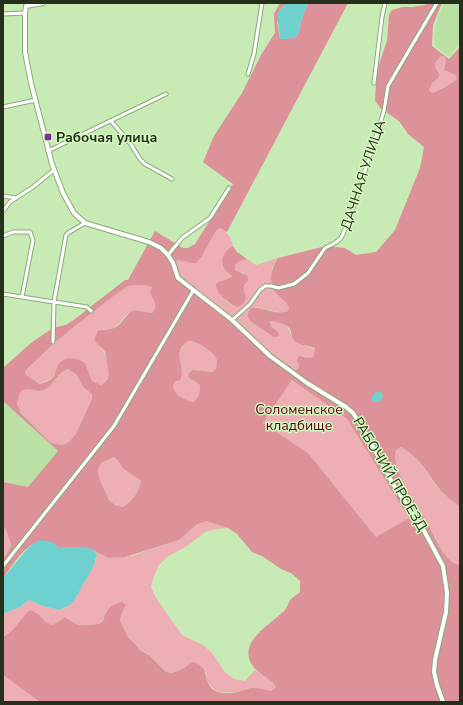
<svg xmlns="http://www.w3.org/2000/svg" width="463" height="705" viewBox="0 0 463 705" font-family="'Nunito Sans',sans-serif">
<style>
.built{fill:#bbe0a3}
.green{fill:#eeafb4}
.forest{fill:#dd9198;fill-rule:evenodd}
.water{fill:#6ed1cf}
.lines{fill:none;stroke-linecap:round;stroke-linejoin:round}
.street-casing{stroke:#8aaa76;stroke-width:5}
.secondary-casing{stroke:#8aaa76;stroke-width:6}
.street{stroke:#fff;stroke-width:3}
.secondary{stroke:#fff;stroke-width:4}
.poi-dot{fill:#7d2e9f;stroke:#d5f7c0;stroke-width:1.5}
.labels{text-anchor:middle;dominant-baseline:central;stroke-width:3;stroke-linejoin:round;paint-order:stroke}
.poi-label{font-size:14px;font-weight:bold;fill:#24301b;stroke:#d5f7c0;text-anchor:start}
.street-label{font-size:14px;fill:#24301b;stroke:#d5f7c0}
.park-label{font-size:14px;fill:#5e001c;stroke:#d5f7c0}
</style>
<rect width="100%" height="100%" fill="#c8eab4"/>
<path class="built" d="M 444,3 L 460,3 L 460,42 L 449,57 L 434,45 L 435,26 Z
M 3,401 L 58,451 L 28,487 L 3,482 Z"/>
<path class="green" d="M 443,56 L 445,57 L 446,60 L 444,70 L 456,75 L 457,79 C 451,86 442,86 435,93 L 432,93 L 429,90 L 432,83 L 440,75 L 436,69 L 435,63 L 439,57 Z
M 220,228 C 228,233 231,236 233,246 C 227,248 221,259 223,266 C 224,270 229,273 232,276 L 228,279 L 216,284 C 216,294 225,299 232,306 L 245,293 L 243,289 L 244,273 L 239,272 L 235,270 L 235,265 L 238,262 L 247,259 L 256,265 L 278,258 L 272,268 L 278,295 L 287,302 L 289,307 L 288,311 L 283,313 L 255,307 L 250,321 L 266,332 L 275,328 L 271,326 L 270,321 C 278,321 290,325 291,335 L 306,346 L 315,348 L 313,357 L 308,358 L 303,356 L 298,369 L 293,371 L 266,351 L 229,315 L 208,300 L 180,275 L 176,262 L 178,260 C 182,260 186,262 190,263 C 204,265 209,235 220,228 Z
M 133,285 L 142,285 L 152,287 C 154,296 159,306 152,313 L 134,310 C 131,312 127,314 125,316 C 117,325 117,330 103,329 L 100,347 C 106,352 111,371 108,378 C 107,381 104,383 101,385 L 92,381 L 85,363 L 57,368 L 53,377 L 41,384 L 26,375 L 25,371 L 53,344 L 80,322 L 111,298 L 128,286 Z
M 188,341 C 198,341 213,351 217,360 L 216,369 L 212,372 L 193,370 L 192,380 L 200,385 C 200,392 199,398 193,402 C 184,400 173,394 173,385 L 182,371 C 177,361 178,348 188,341 Z
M 68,369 L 76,374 L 83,387 L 92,394 L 92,399 C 88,411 78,439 66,444 C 61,446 55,445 50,443 C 46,441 21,413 19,409 C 16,403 18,396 21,391 L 30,388 L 39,391 L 51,385 L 63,371 Z
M 292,380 L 347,419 L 409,518 L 376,537 L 308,453 L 263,423 Z
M 401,447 C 421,459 424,468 436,486 C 442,494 453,501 460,507 L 460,565 C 443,563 432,530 424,517 C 415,500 391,470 396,450 Z
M 115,457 C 119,460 119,463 122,467 C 127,473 135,475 141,481 C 138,493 133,501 123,507 L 115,505 L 109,500 L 99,478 L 98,470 L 101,463 Z
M 206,521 L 228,528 L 216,529 L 205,532 L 187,546 L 167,557 L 159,565 L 154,576 L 151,587 L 156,598 L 182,635 L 203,645 L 212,653 L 225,672 L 234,679 L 245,681 L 255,670 L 269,679 L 276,687 L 271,691 L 254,688 L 248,688 L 238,693 L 220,692 L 215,690 L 207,682 L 206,672 L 187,665 L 178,671 L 172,673 L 166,672 L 150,656 L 135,646 L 125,632 L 120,621 L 121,615 L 126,605 L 107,610 C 105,614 104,619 102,622 C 97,626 82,626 76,624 C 72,622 70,619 65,617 L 53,625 C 42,623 40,612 30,610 C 20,618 15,631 3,637 L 3,614 L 20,607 L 29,600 L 43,606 L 59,610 L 65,608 L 74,601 L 96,560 L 97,554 L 93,550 L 109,558 L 131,556 L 179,540 L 196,525 Z
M 3,527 L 6,529 C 12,543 12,547 3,559 Z
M 3,675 L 40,702 L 3,702 Z"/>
<path class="forest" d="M 280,3 L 286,3 L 277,22 L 280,39 L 296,37 L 299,32 L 301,21 L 308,3 L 348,3 L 227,232 L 220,228 L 216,231 L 202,256 L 196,263 L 191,263 L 178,260 L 176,262 L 181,276 L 208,300 L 229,315 L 244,328 L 266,351 L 293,371 L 298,369 L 299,365 L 297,360 L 299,356 L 308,358 L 313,357 L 315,348 C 308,345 300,346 294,340 C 291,337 292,333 290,329 C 287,324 275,321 270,321 L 271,326 L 278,332 L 279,336 L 274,337 L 250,321 C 247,316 247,313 251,308 C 263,306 276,316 288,311 L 289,307 C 286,301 282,300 278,295 C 267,284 271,269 278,258 L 326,246 L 345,248 L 356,255 L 376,252 L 395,230 L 420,168 L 424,147 L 408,134 L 399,121 L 380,108 L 375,100 L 377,70 L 387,41 L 389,15 L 392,10 L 402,7 L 412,7 L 425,5 L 426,3 L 442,3 L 433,25 L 432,46 L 449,59 L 460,47 L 460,507 C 453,501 442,494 437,486 C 424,468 421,459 401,447 L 396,450 C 391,470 415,500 424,517 C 432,530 443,563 460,565 L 460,702 L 40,702 L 3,675 L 3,637 C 15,631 20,618 30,610 C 40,612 43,623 53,625 L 65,617 C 69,619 72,622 76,624 C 81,626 100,626 103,621 C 104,619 104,617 105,615 C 108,607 114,604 122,602 L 126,605 L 121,615 L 120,621 L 128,637 L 140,650 L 150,656 L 166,672 L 172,673 L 178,671 L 193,662 C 212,668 201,681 214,690 C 220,694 231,694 238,692 C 242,691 246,689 250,688 C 257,687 264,690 271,691 L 276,687 C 270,676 256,675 250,661 C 241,640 272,623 284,611 C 287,608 288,604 290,600 C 293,597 297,595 300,592 L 300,581 L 291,573 L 281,569 L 262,556 L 252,552 L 237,534 L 228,528 L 206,521 L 196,525 L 179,540 L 125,557 L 109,558 L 93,550 L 82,547 L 59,548 C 35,526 16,561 3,578 L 3,559 L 9,550 L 11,545 L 6,529 L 3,527 L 3,482 L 28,487 L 58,451 L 3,401 L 3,368 L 31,343 L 47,332 L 56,327 L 66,325 L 75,319 L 125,280 L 128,280 L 155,231 L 183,248 L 188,248 L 195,244 L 233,184 L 203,162 L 214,136 L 242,93 L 261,55 L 275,33 L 274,14 ZM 443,56 L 445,57 L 446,60 L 444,70 L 456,75 L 457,79 C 455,82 434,93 432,93 L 429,90 L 432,83 L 438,78 L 440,75 L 436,69 L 435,63 L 440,57 ZM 133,285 L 142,285 L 152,287 L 150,292 C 153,300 159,305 152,313 L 134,310 C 125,314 123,324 114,328 C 109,330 103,329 98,331 C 90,344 100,343 105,352 C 106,355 106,359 107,362 C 108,372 112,379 101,385 L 92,381 L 85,363 C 75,357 64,355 57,367 C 56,370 55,373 54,376 C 51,380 45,383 40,384 L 26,375 L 25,371 L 53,344 L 80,322 L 111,298 L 128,286 ZM 188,341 C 198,341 213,351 217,360 L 216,369 L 212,372 L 193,370 L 189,373 L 188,377 L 200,385 C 200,392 199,398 193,402 C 184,400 173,394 173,385 L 176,381 L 180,380 C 187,368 170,353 188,341 ZM 68,369 L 76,374 L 83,387 L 92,394 L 92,399 L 76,434 L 69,442 L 65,444 L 61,445 L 51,443 L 47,440 L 21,413 L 17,404 L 19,395 L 21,391 C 32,386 37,393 43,390 C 54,387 57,372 68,369 ZM 292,380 L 347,419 L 409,518 L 376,537 L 308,453 L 263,423 ZM 114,457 C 119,460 119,463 122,467 C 127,473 135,475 141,481 C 138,493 133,501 123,507 L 115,505 L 109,500 L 99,478 L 98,470 L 101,463 Z
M 233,246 L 237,252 L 247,259 L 238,262 L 235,265 L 235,270 L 248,276 L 248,281 C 241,287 244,290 246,298 C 240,311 234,307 226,300 C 220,295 216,292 216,284 C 221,279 226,282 232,276 C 229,273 224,270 223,266 C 220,258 226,249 233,246 Z"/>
<path class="water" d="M 286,3 L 308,3 L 301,21 L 299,32 L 296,37 L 287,39 L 280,39 L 277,13 Z
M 376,392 L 381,392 L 383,397 L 380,402 L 373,402 L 371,398 Z
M 43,540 L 54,543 L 59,548 C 72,549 87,542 97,554 L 94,565 L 74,601 L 70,605 L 59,610 L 43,606 L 29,600 L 20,607 L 3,614 L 3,578 L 28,548 L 37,541 Z"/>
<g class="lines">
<defs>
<path id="street" d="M 3,14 L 25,13
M 248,74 L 254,54 L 262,3
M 374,83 L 382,17 L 385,3
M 3,107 L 36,100
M 111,121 L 130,143 L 140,159 L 145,164 L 172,179
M 48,151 L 166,94
M 3,196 L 16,198
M 3,211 L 10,202 L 33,187 L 54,170
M 3,236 L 13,232 L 30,232 L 33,240 L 22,297 L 54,302 L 66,235 L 68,233 L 85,223
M 168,255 L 182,238 L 210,218 L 229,188
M 3,294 L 22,297
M 232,320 L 250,304 L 260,290 L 265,286 L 271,286 L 278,288 L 294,284 L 308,273 L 325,248 L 335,243 L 341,238 L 349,221 L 384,111 L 388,86 L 437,3
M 53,342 L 54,302 L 87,307 L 91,311
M 3,566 L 114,426 L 193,291"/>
<path id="secondary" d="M 43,3 L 26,6 L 25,13 L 25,52 L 31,83 L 52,164 L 63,193 L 74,213 L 85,223 L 149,242 L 161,248 L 168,255 L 173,263 L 178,278 L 232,320 L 270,356 L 307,383 L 346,407 L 353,413 L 363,428 L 393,484 L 422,527 L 443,566 L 447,593 L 446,612 L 435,660 L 434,672 L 437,685 L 443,702"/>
</defs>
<use href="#street" class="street-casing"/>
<use href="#secondary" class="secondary-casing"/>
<use href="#street" class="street"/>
<use href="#secondary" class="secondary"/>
</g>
<rect class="poi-dot" x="44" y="133" width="8" height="8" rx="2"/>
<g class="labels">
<g class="poi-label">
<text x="56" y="137">Рабочая улица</text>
</g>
<g class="street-label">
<text transform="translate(363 175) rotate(-72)">ДАЧНАЯ УЛИЦА</text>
<text transform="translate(390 474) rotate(59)">РАБОЧИЙ ПРОЕЗД</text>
</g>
<g class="park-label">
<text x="299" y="409">Соломенское<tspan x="299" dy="16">кладбище</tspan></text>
</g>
</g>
<rect width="463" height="705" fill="none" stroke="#24301b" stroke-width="8"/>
</svg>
